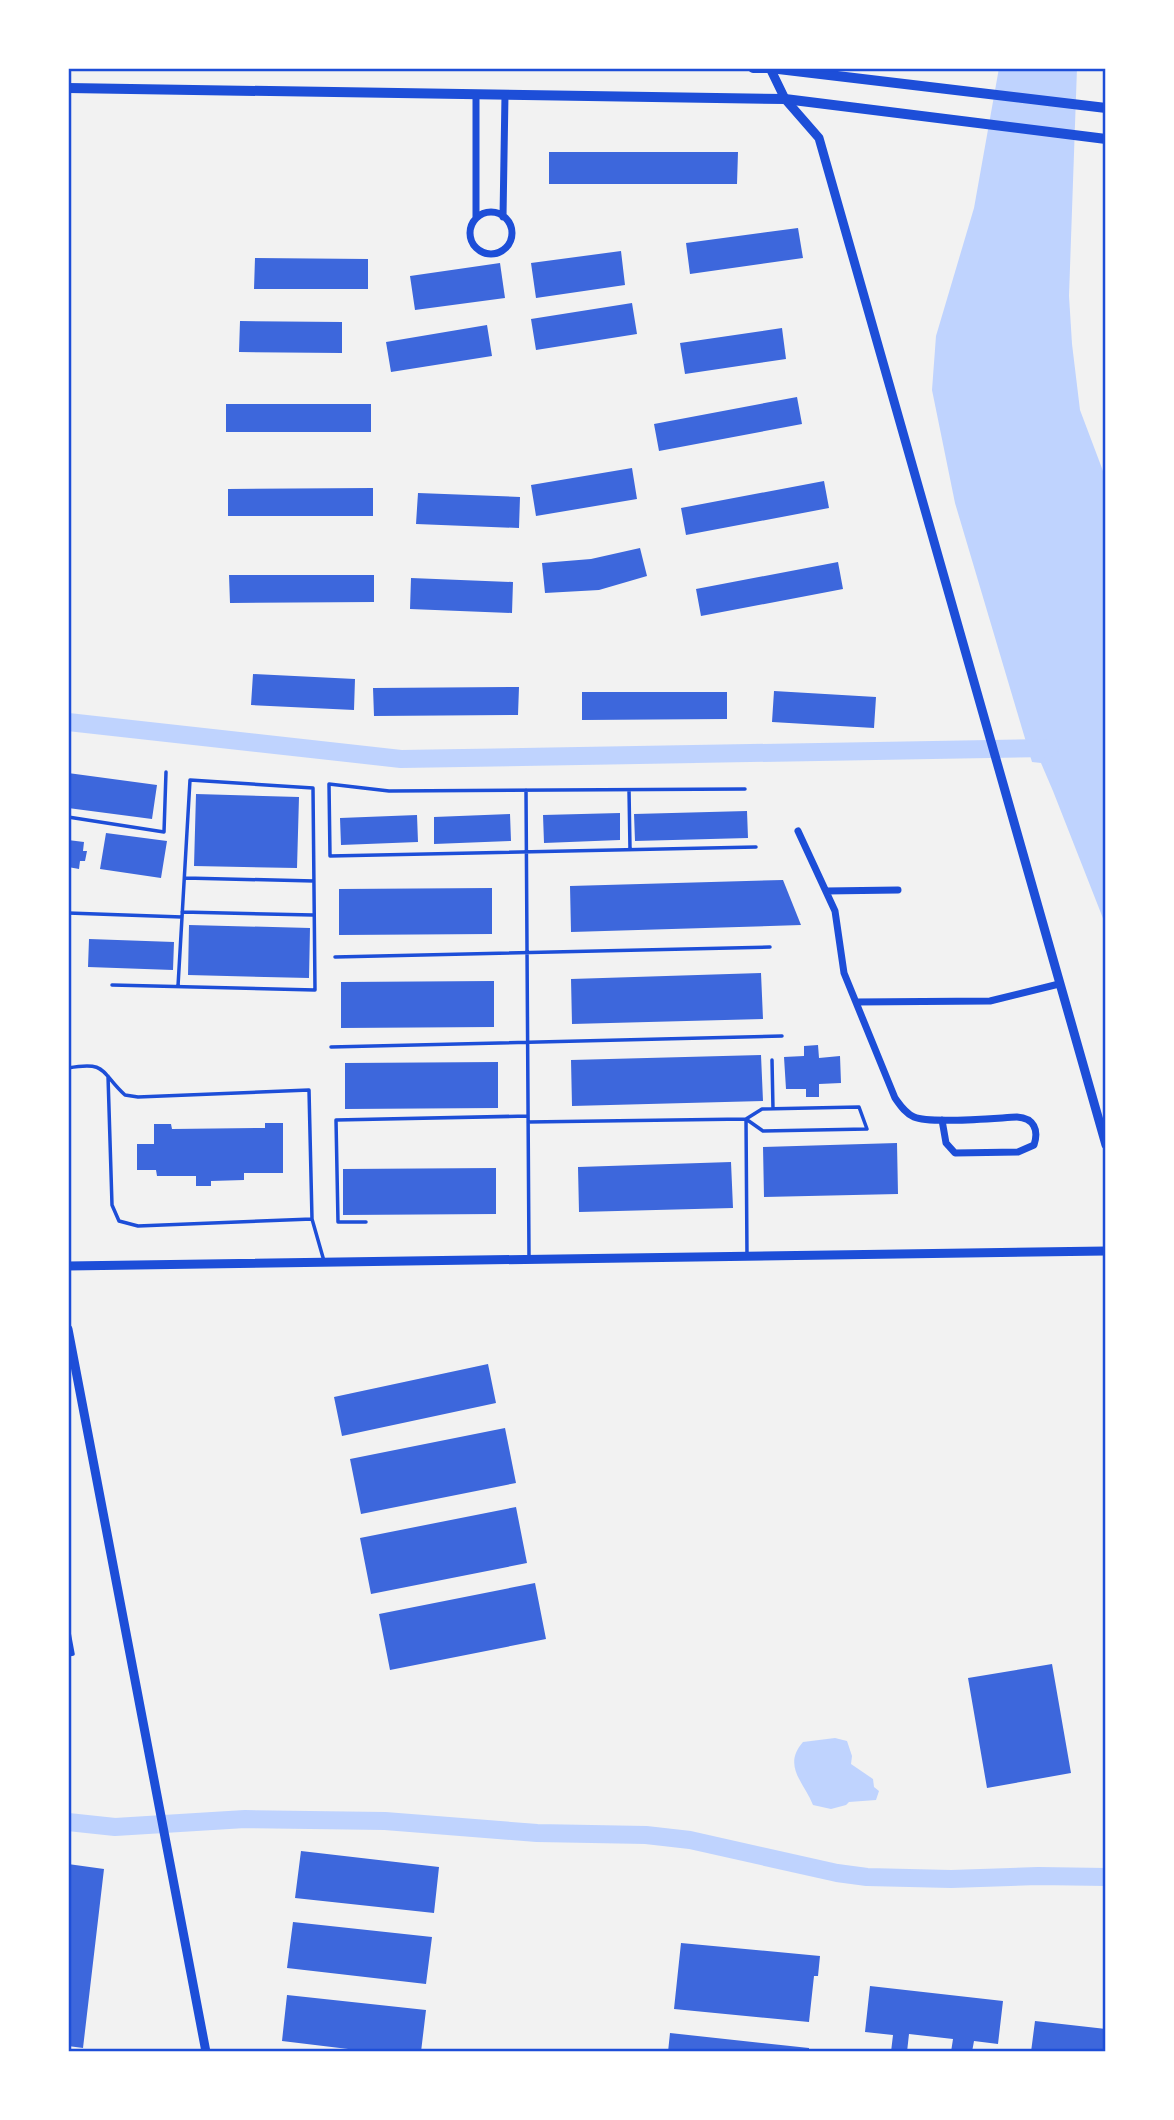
<svg xmlns="http://www.w3.org/2000/svg" width="1174" height="2120" viewBox="0 0 1174 2120" font-family="'Roboto Condensed',sans-serif">
<style>
.water{fill:#bfd3fe}
.lines{fill:none;stroke-linecap:round;stroke-linejoin:round}
.canal{stroke:#bfd3fe;stroke-width:18}
.building{fill:#3d67dc}
.service{stroke:#1d4ed8;stroke-width:3.5}
.minor{stroke:#1d4ed8;stroke-width:7}
.tertiary{stroke:#1d4ed8;stroke-width:9}
.secondary{stroke:#1d4ed8;stroke-width:10}
.neatline{fill:none;stroke:#1d4ed8;stroke-width:2.5}
</style>
<rect width="100%" height="100%" fill="#f2f2f2"/>
<path class="water" d="M 999,68 L 1077,68 L 1069,296 L 1072,344 L 1080,410 L 1106,479 L 1106,926 L 1053,791 L 1041,763 L 1032,762 L 955,503 L 932,390 L 936,336 L 974,208 Z
M 835,1738 L 847,1741 L 852,1756 L 851,1764 L 873,1779 L 874,1787 L 879,1791 L 876,1800 L 849,1802 L 846,1805 L 831,1809 L 813,1805 C 804,1782 782,1766 803,1742 Z"/>
<g class="lines">
<path class="canal" d="M 68,722 L 401,759 L 1050,748
M 68,1822 L 115,1827 L 245,1819 L 385,1821 L 537,1833 L 646,1835 L 690,1840 L 837,1873 L 867,1877 L 951,1879 L 1038,1876 L 1106,1877"/>
</g>
<path class="building" d="M 549,152 L 738,152 L 737,184 L 549,184 Z
M 798,228 L 803,258 L 690,274 L 686,243 Z
M 621,251 L 625,285 L 536,298 L 531,263 Z
M 255,258 L 368,259 L 368,289 L 254,289 Z
M 500,263 L 505,298 L 415,310 L 410,276 Z
M 632,303 L 637,334 L 536,350 L 531,319 Z
M 240,321 L 342,322 L 342,353 L 239,352 Z
M 487,325 L 492,356 L 391,372 L 386,342 Z
M 782,328 L 786,359 L 685,374 L 680,343 Z
M 797,397 L 802,424 L 659,451 L 654,424 Z
M 226,404 L 371,404 L 371,432 L 226,432 Z
M 632,468 L 637,499 L 536,516 L 531,485 Z
M 824,481 L 829,508 L 686,535 L 681,508 Z
M 373,488 L 373,516 L 228,516 L 228,489 Z
M 418,493 L 520,497 L 519,528 L 416,524 Z
M 640,548 L 647,576 L 599,590 L 545,593 L 542,563 L 591,559 Z
M 838,562 L 843,589 L 701,616 L 696,589 Z
M 229,575 L 374,575 L 374,602 L 230,603 Z
M 411,578 L 513,582 L 512,613 L 410,609 Z
M 253,674 L 355,679 L 354,710 L 251,705 Z
M 519,687 L 518,715 L 374,716 L 373,688 Z
M 774,691 L 876,697 L 874,728 L 772,722 Z
M 582,692 L 727,692 L 727,719 L 582,720 Z
M 68,773 L 157,785 L 152,819 L 68,808 Z
M 196,794 L 299,797 L 297,868 L 194,866 Z
M 747,811 L 748,838 L 635,841 L 634,814 Z
M 620,813 L 620,840 L 544,843 L 543,815 Z
M 510,814 L 511,841 L 434,844 L 434,817 Z
M 417,815 L 418,842 L 341,845 L 340,818 Z
M 106,833 L 167,841 L 161,878 L 100,869 Z
M 68,840 L 84,842 L 83,851 L 87,851 L 85,861 L 80,861 L 79,869 L 68,867 Z
M 783,880 L 801,925 L 571,932 L 570,886 Z
M 492,888 L 492,934 L 339,935 L 339,889 Z
M 189,925 L 310,928 L 309,978 L 188,975 Z
M 89,939 L 174,942 L 173,970 L 88,967 Z
M 761,973 L 763,1019 L 572,1024 L 571,979 Z
M 494,981 L 494,1027 L 341,1028 L 341,982 Z
M 818,1045 L 819,1058 L 840,1056 L 841,1083 L 819,1084 L 819,1097 L 806,1097 L 806,1089 L 786,1089 L 784,1057 L 804,1056 L 804,1046 Z
M 761,1055 L 763,1101 L 572,1106 L 571,1060 Z
M 498,1062 L 498,1108 L 345,1109 L 345,1063 Z
M 265,1123 L 283,1123 L 283,1173 L 244,1173 L 244,1180 L 211,1181 L 211,1186 L 196,1186 L 196,1176 L 157,1176 L 156,1170 L 137,1170 L 137,1144 L 154,1144 L 154,1124 L 171,1124 L 172,1129 L 265,1128 Z
M 897,1143 L 898,1194 L 764,1197 L 763,1147 Z
M 731,1162 L 733,1208 L 579,1212 L 578,1167 Z
M 496,1168 L 496,1214 L 343,1215 L 343,1169 Z
M 488,1364 L 496,1403 L 342,1436 L 334,1397 Z
M 505,1428 L 516,1483 L 361,1514 L 350,1459 Z
M 516,1507 L 527,1563 L 371,1594 L 360,1538 Z
M 535,1583 L 546,1639 L 390,1670 L 379,1614 Z
M 1052,1664 L 1071,1773 L 987,1788 L 968,1678 Z
M 301,1851 L 439,1867 L 434,1913 L 295,1898 Z
M 68,1864 L 104,1869 L 83,2048 L 68,2046 Z
M 293,1922 L 432,1937 L 426,1984 L 287,1968 Z
M 681,1943 L 820,1956 L 818,1976 L 814,1976 L 809,2022 L 674,2009 Z
M 870,1986 L 1003,2001 L 998,2044 L 974,2041 L 972,2052 L 951,2052 L 953,2039 L 909,2034 L 907,2052 L 891,2052 L 893,2035 L 865,2032 Z
M 287,1995 L 426,2010 L 421,2052 L 373,2052 L 282,2041 Z
M 1035,2021 L 1106,2029 L 1106,2052 L 1031,2052 Z
M 670,2033 L 809,2048 L 809,2052 L 668,2052 Z"/>
<g class="lines">
<path class="service" d="M 745,789 L 389,791 L 329,784 L 330,856 L 756,847
M 526,790 L 529,1257
M 629,790 L 630,849
M 68,817 L 164,832 L 166,772
M 185,878 L 314,881
M 182,912 L 313,915
M 68,913 L 182,917
M 335,957 L 770,947
M 112,985 L 315,990 L 313,788 L 190,780 L 178,986
M 331,1047 L 782,1036
M 772,1060 L 773,1109
M 68,1068 C 108,1061 100,1072 125,1095 L 138,1097 L 309,1090 L 312,1219 L 324,1261
M 108,1076 L 112,1205 L 119,1221 L 138,1226 L 312,1219
M 859,1107 L 867,1129 L 763,1131 L 746,1119 L 762,1109 Z
M 528,1122 L 746,1119 L 747,1256
M 366,1222 L 338,1222 L 336,1120 L 528,1116
M 68,1627 L 73,1654 L 68,1655"/>
<path class="minor" d="M470 233a21 21 0 1 1 42 0a21 21 0 1 1-42 0Z
M 503,217 L 505,95
M 476,218 L 476,94
M 798,831 L 835,911 L 844,973 L 895,1098 C 900,1105 905,1113 914,1117 C 930,1124 996,1118 1017,1117 C 1034,1118 1039,1130 1034,1145 L 1018,1152 L 955,1153 L 946,1143 L 942,1120
M 826,891 L 898,890
M 856,1002 L 990,1001 L 1059,984"/>
<path class="tertiary" d="M 770,68 L 785,99 L 819,138 L 1106,1145
M 68,1266 L 1106,1251
M 68,1329 L 206,2052"/>
<path class="secondary" d="M 753,68 L 770,68 L 1106,108
M 68,88 L 785,99 L 1106,139"/>
</g>
<rect width="1174" height="2120" fill="none" stroke="#ffffff" stroke-width="140"/>
<rect x="70" y="70" width="1034" height="1980" class="neatline"/>
</svg>
